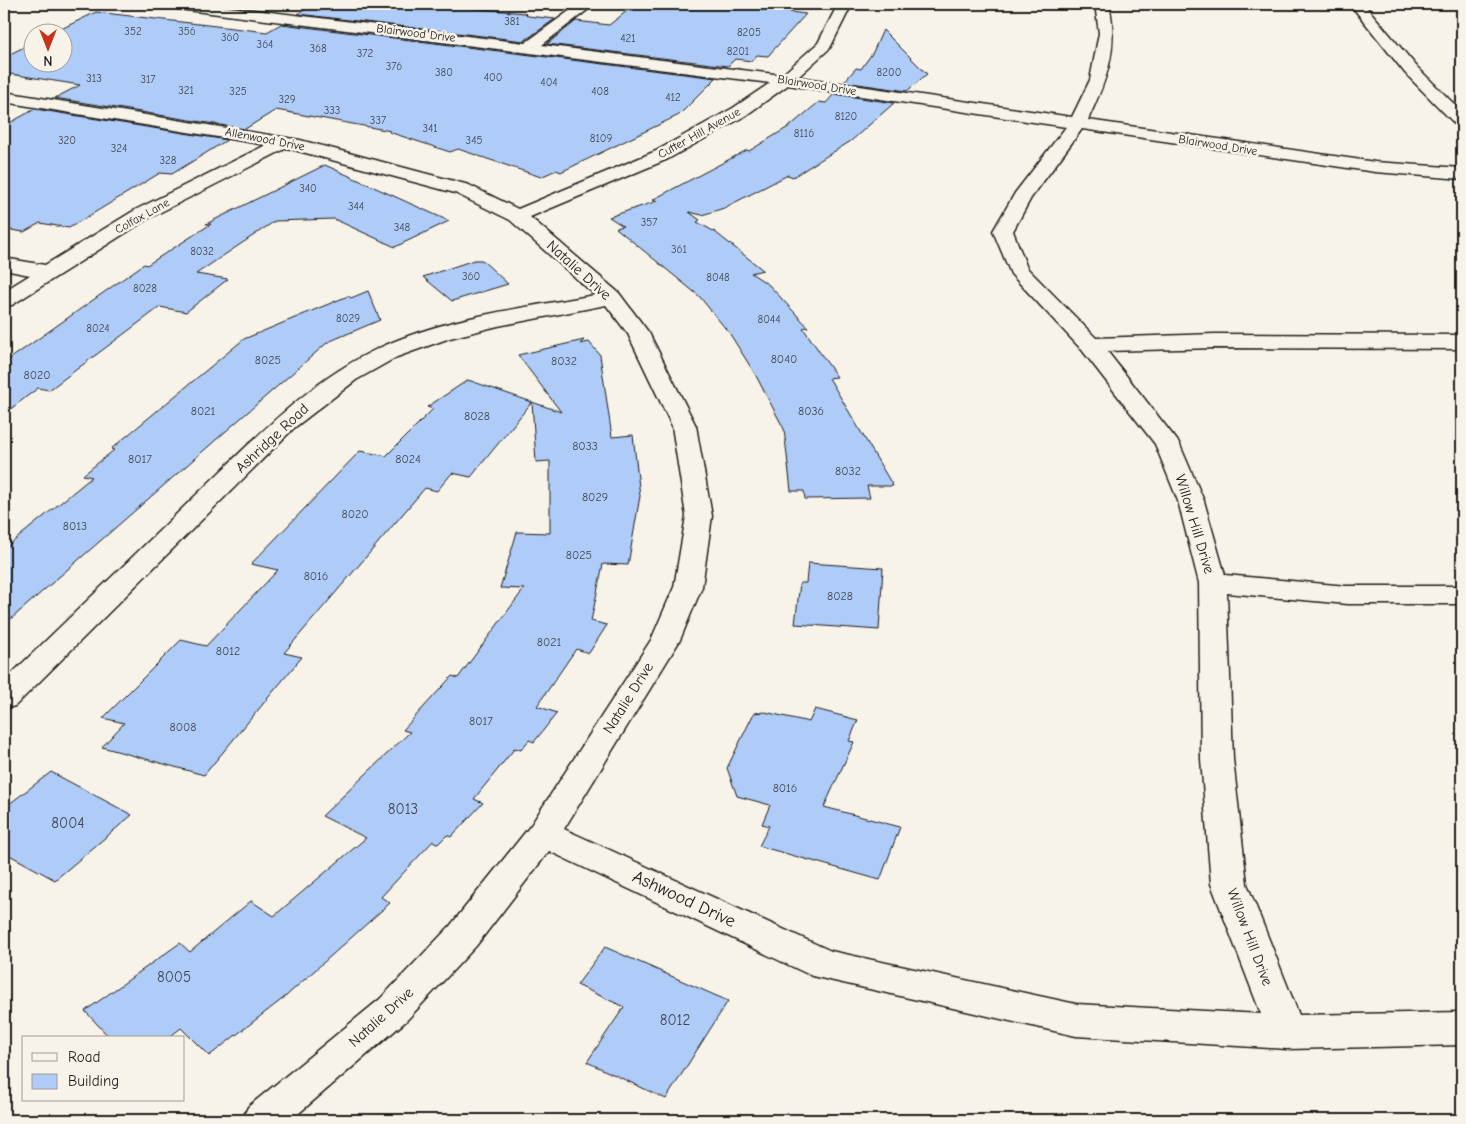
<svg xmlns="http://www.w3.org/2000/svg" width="1466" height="1124" viewBox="0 0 1466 1124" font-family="'Comic Neue',sans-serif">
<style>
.building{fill:#afcbf8;stroke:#1c1c1c}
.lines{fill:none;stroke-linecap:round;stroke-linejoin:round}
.street-casing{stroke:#1c1c1c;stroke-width:3}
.street{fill:#f7f3e8;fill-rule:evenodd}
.labels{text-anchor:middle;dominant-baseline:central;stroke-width:5;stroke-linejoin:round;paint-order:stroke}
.far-number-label{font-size:11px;fill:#414853}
.far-street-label{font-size:12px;fill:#1c1c1c;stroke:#f7f3e8}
.number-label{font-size:12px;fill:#414853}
.street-label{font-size:15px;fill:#1c1c1c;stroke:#f7f3e8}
.near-number-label{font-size:15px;fill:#414853}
.near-street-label{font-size:18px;fill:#1c1c1c;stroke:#f7f3e8}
</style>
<rect width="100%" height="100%" fill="#f7f3e8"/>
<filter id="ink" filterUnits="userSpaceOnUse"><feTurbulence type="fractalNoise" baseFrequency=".02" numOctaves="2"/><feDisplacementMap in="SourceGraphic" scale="10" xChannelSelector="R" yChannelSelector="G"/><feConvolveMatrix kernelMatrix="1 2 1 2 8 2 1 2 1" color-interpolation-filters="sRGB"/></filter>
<g filter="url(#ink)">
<path class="building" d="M 314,4 L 425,4 L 525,13 L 528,16 L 555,19 L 524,41 L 298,14 Z
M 636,4 L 793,4 L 790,12 L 806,14 L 768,56 L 757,55 L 752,61 L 735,59 L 728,66 L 547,44 L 576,21 L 609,25 Z
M 96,12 L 267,32 L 281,24 L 716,78 L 679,115 L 561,172 L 556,170 L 541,177 L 458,149 L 450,152 L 389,132 L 391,131 L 276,110 L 245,129 L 55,98 L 80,85 L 4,73 L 4,57 L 32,43 L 32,62 L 62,62 L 62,32 L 55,32 Z
M 883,30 L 927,74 L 907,91 L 844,82 L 856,68 L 861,69 L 873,52 Z
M 834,94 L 894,103 L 851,141 L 793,177 L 788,175 L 724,208 L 702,215 L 689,212 L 700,220 L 697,222 L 715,232 L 763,270 L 751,273 L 769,285 L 808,327 L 803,328 L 837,377 L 829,378 L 893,486 L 867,486 L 870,498 L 805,499 L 804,491 L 791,491 L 784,429 L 755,374 L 730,334 L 699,296 L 616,228 L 623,226 L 609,217 L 657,201 L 652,200 L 747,150 L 749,151 L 790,126 L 819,102 L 826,103 Z
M 35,109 L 227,140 L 172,174 L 160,173 L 69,228 L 40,223 L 24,232 L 4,229 L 4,126 Z
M 325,165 L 449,221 L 395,247 L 334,219 L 275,221 L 196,274 L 228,279 L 186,312 L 160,307 L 49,390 L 38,388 L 4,414 L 4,363 L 144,264 L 147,265 L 211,224 L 206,224 Z
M 474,260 L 482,260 L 508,284 L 452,301 L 423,277 Z
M 368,291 L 380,320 L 328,342 L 4,625 L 4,549 L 92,477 L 83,475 L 114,450 L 111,449 L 244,339 L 348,296 L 351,298 Z
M 584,340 L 580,344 L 589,342 L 600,355 L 612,437 L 633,435 L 640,496 L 628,565 L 603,564 L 591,621 L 607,625 L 589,653 L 576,649 L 537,706 L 557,713 L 534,742 L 529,740 L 521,750 L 515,748 L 474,799 L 483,803 L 451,837 L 447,835 L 438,844 L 433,841 L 381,897 L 390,903 L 285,997 L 209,1056 L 181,1028 L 168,1038 L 110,1038 L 85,1011 L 180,943 L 190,952 L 251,901 L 274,916 L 366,838 L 322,816 L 410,732 L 403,730 L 452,676 L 458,678 L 524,589 L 500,588 L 517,532 L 550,533 L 550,461 L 536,462 L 532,402 L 471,477 L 452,473 L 437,491 L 425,488 L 284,653 L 302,657 L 204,775 L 102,747 L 124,723 L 103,718 L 181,640 L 206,646 L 278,570 L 251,564 L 360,451 L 386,456 L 433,409 L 427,407 L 468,380 L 561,412 L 518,355 Z
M 808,563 L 883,568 L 879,630 L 795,624 L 800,583 L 806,583 Z
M 815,709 L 858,720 L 849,741 L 854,742 L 824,807 L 900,827 L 880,880 L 759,846 L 769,826 L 762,824 L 770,805 L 737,796 L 727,768 L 754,713 L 765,712 L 809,722 Z
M 51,772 L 132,815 L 55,880 L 4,852 L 4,808 Z
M 605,947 L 728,1001 L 666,1099 L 587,1062 L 624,1007 L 577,985 Z"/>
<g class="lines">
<defs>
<path id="street" d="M 164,4 L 204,4 L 525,43 L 579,4 L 595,4 L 542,45 L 782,75 L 818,43 L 838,4 L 852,4 L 830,48 L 798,77 L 1072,117 L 1090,80 L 1099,33 L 1095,4 L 1109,4 C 1119,50 1107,78 1088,120 L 1375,162 L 1462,168 L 1462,179 L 1375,172 L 1082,129 L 1031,198 L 1013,231 L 1027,268 L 1096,338 L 1215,334 L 1462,335 L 1462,349 L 1215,348 L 1107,351 L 1179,443 L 1204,501 L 1225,575 L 1347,586 L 1462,586 L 1462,604 L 1347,604 L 1227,593 L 1233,759 L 1247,884 L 1299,1015 L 1462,1012 L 1462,1045 L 1287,1049 L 1076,1036 L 812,976 L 549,851 L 476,946 L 406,1021 L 291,1120 L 242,1120 L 248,1107 L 380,999 L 450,926 L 531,825 L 651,640 L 674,587 L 686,516 L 672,426 L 628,334 L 606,305 L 498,326 L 450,338 L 397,357 L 356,380 L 294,428 L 15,706 L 4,709 L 4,681 C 67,620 131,559 194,497 C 251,443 306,382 379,348 C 445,317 523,308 595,295 L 510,220 L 455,193 L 287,148 L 149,218 L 12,305 L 4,306 L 4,291 L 30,275 L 4,270 L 4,258 L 45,265 L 135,210 L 266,145 L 4,102 L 4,92 L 300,140 L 469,185 L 518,209 L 656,151 L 733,108 L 770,83 L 171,8 ZM 788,85 L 1066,127 L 1015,193 L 993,231 L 1011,274 L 1082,350 L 1155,444 L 1178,501 L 1199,583 L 1201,759 L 1211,884 L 1261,1014 L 1076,1004 L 831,951 L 564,829 L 680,640 L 702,587 L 712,516 L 696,426 L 649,333 L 619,293 L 530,217 L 668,159 L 745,116 Z
M 1350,4 L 1364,4 L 1417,67 L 1462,112 L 1462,126 L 1456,125 L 1405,73 Z"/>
</defs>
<use href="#street" class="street-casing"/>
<use href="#street" class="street"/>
</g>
</g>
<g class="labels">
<g class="far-number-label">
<text x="512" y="21">381</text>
<text x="133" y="31">352</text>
<text x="187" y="31">356</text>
<text x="749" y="32">8205</text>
<text x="230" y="37">360</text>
<text x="628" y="38">421</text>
<text x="265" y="44">364</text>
<text x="318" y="48">368</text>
<text x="738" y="51">8201</text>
<text x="365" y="53">372</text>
<text x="394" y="66">376</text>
<text x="444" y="72">380</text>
<text x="889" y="72">8200</text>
<text x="493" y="77">400</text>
<text x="94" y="78">313</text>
<text x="148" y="79">317</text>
<text x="549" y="82">404</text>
<text x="186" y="90">321</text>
<text x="238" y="91">325</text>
<text x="600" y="91">408</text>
<text x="673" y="97">412</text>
<text x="287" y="99">329</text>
<text x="332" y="110">333</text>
<text x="846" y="116">8120</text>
<text x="378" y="120">337</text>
<text x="430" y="128">341</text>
<text x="804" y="133">8116</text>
<text x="601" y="138">8109</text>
<text x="67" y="140">320</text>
<text x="474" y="140">345</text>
<text x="119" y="148">324</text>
<text x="168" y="160">328</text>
<text x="308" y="188">340</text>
<text x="356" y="206">344</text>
<text x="649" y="222">357</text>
<text x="402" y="227">348</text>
<text x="679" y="249">361</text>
<text x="202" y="251">8032</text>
<text x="471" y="276">360</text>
<text x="718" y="277">8048</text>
<text x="145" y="288">8028</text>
<text x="348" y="318">8029</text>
<text x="769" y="319">8044</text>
<text x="98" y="328">8024</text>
</g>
<g class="far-street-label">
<text transform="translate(416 33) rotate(7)">Blairwood Drive</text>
<text transform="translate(817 85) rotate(9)">Blairwood Drive</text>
<text transform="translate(699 133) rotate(-29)">Cutter Hill Avenue</text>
<text transform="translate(265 139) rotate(11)">Allenwood Drive</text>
<text transform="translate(1218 145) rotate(9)">Blairwood Drive</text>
<text transform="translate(142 216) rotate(-29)">Colfax Lane</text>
</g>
<g class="number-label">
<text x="784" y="359">8040</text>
<text x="268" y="360">8025</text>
<text x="564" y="361">8032</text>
<text x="37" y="375">8020</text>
<text x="203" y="411">8021</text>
<text x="811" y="411">8036</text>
<text x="477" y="416">8028</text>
<text x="585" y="446">8033</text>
<text x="140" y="459">8017</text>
<text x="408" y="459">8024</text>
<text x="848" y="471">8032</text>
<text x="595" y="497">8029</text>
<text x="355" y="514">8020</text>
<text x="75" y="526">8013</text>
<text x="579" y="555">8025</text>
<text x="316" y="576">8016</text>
<text x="840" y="596">8028</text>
<text x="549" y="642">8021</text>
<text x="228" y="651">8012</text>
<text x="481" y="721">8017</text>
<text x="183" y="727">8008</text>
<text x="785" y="788">8016</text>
</g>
<g class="street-label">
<text transform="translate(579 270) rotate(42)">Natalie Drive</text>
<text transform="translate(272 438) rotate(-43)">Ashridge Road</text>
<text transform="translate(1195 524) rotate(73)">Willow Hill Drive</text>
<text transform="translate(628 698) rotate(-58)">Natalie Drive</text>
<text transform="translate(1250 937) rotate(69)">Willow Hill Drive</text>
<text transform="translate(381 1017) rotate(-42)">Natalie Drive</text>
</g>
<g class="near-number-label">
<text x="403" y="809">8013</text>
<text x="68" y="823">8004</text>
<text x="174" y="977">8005</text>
<text x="675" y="1020">8012</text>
</g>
<g class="near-street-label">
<text transform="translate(684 899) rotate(25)">Ashwood Drive</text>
</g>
</g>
<rect width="1466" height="1124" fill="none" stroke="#f7f3e8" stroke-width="20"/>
<rect x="10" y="10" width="1446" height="1104" fill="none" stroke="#1c1c1c" stroke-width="2" filter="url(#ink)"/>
<rect x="22" y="1036" width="162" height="65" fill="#f7f3e8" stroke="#9f9d96"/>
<rect x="32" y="1053" width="25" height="8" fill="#f7f3e8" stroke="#9f9d96"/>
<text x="68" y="1062" font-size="15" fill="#1c1c1c">Road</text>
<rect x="32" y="1074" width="25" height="15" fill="#afcbf8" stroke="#9f9d96"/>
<text x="68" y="1086" font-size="15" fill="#1c1c1c">Building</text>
<g transform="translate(48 48) rotate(180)"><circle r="24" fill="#f7f3e8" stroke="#9f9d96"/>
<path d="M0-4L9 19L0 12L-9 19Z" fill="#c8321e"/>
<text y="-8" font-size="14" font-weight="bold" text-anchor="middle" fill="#1c1c1c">N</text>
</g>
</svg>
